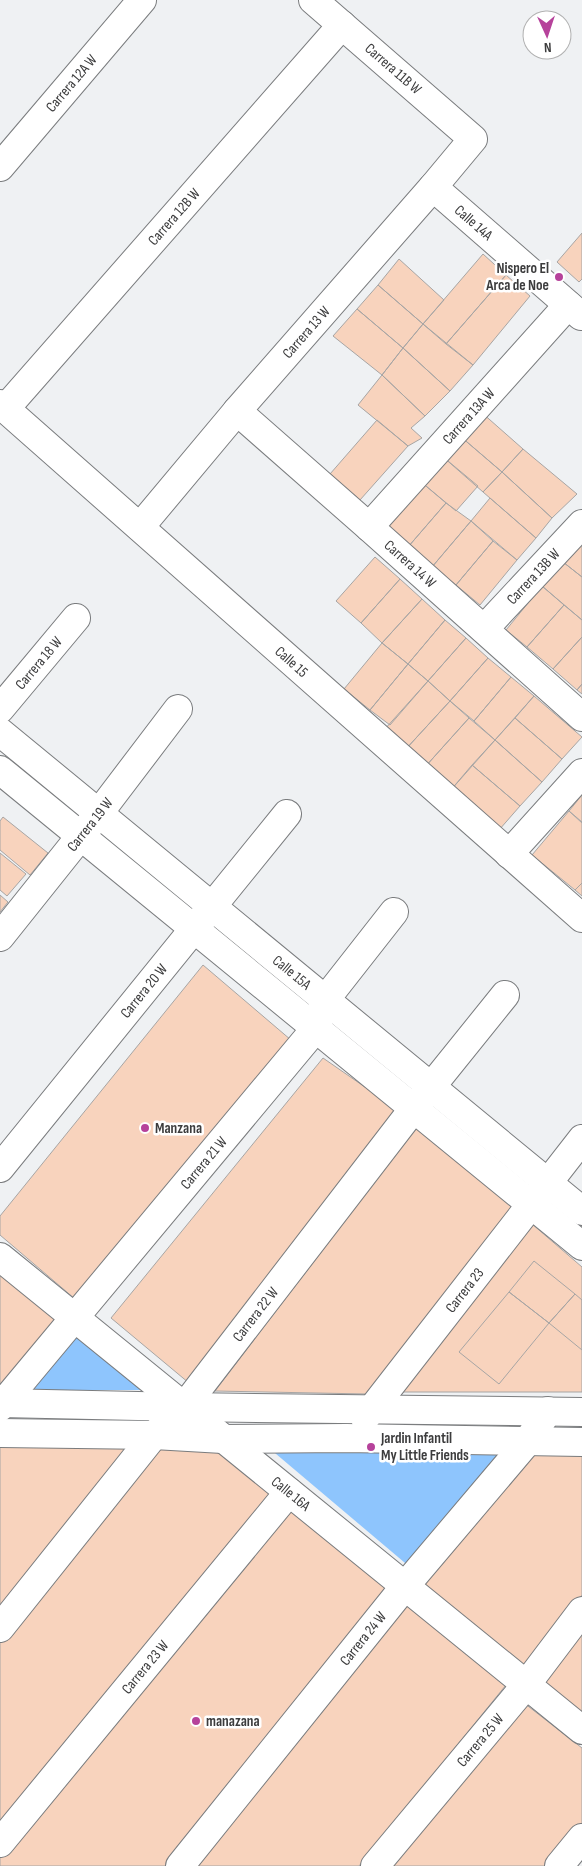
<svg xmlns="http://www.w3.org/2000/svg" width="582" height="1866" viewBox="0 0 582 1866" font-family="'Sofia Sans Condensed',sans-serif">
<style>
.green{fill:#8ec5fd}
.building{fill:#f8d3bd;stroke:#a7a5a4}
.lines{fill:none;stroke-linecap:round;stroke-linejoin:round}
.minor-casing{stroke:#7a7c7e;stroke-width:30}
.minor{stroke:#fff;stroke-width:28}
.poi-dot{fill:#b6429b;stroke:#fff;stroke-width:2}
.labels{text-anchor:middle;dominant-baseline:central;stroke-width:5;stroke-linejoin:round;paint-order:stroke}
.street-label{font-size:15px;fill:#3c3c3d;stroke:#fff}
.poi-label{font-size:15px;font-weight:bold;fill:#3c3c3d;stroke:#fff;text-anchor:start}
</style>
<rect width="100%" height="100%" fill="#eff1f3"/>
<path class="green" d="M 78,1329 L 148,1390 L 24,1390 Z
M 269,1448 L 504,1453 L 411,1568 Z"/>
<path class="building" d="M 582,233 L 582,279 L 579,282 L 557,262 Z
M 483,254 L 506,275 L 446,344 L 423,324 Z
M 399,259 L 444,300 L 423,324 L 378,285 Z
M 506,275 L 530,296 L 473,365 L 446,344 Z
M 378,285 L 423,324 L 403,348 L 357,309 Z
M 357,309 L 403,348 L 382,375 L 333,336 Z
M 423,324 L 473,365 L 450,391 L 403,348 Z
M 403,348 L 450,391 L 425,416 L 382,375 Z
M 382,375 L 425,416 L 411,428 L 422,438 L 408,446 L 358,405 Z
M 481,412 L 523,449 L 502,472 L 460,436 Z
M 377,420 L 408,446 L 360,500 L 330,474 Z
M 460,436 L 502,472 L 483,492 L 442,456 Z
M 523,449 L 577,494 L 552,518 L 502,472 Z
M 442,456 L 478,486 L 456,511 L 420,481 Z
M 502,472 L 552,518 L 536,538 L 483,492 Z
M 420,481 L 446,503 L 408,547 L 382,524 Z
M 490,498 L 536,538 L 517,560 L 471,521 Z
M 446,503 L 471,521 L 432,567 L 408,547 Z
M 471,521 L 493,541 L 456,585 L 432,567 Z
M 582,540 L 582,577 L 563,562 Z
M 493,541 L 517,560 L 480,605 L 456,585 Z
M 375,557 L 400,579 L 361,623 L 336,601 Z
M 563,562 L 582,577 L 582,620 L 542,586 Z
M 400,579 L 422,599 L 382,643 L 361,623 Z
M 542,586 L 564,605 L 527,647 L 506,630 Z
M 422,599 L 445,620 L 408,664 L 382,643 Z
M 564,605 L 582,620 L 582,637 L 553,669 L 527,647 Z
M 445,620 L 466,638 L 428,681 L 408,664 Z
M 582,637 L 582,684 L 577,690 L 553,669 Z
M 466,638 L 488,658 L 450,701 L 428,681 Z
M 382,643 L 408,664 L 370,710 L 344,689 Z
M 488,658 L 511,677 L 474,721 L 450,701 Z
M 408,664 L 428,681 L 390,725 L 370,710 Z
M 511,677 L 534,696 L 495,740 L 474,721 Z
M 428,681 L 450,701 L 405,750 L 384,730 Z
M 582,684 L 582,694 L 577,690 Z
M 534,696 L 582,737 L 562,759 L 515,718 Z
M 450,701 L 469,718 L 425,767 L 405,750 Z
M 469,718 L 495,740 L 450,791 L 425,767 Z
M 515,718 L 562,759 L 542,782 L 495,740 Z
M 495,740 L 542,782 L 520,806 L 472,765 Z
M 472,765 L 520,806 L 499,830 L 450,791 Z
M 582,795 L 582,822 L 569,811 Z
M 569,811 L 582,823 L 582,883 L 575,890 L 532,855 Z
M 3,817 L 48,853 L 30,875 L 0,850 L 0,821 Z
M 0,853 L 26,874 L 7,896 L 0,890 Z
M 582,883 L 582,896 L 575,890 Z
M 0,895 L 8,902 L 0,912 Z
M 203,965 L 291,1040 L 75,1299 L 0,1235 L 0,1216 Z
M 323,1058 L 401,1112 L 195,1388 L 111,1318 Z
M 418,1125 L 513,1208 L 367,1394 L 215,1391 Z
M 532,1224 L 582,1267 L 582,1392 L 400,1392 Z
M 534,1261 L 575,1294 L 549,1323 L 509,1292 Z
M 0,1270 L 57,1320 L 0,1385 Z
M 509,1292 L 549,1323 L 499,1384 L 459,1352 Z
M 575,1294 L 582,1300 L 582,1350 L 549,1323 Z
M 154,1442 L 214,1444 L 279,1495 L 0,1829 L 0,1635 Z
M 131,1443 L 0,1609 L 0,1445 Z
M 528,1454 L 582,1456 L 582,1595 L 525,1671 L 423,1585 Z
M 291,1500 L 391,1586 L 165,1866 L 0,1866 L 0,1856 Z
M 407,1596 L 506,1685 L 359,1866 L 187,1866 Z
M 582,1630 L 582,1715 L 542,1681 Z
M 524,1703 L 582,1748 L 582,1826 L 549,1866 L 388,1866 Z"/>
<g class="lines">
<defs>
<g id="minor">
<path id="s1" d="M 0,167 L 142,0"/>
<path id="s2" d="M 433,187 L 581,316"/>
<path id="s3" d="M 0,404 L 582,918"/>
<path id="s4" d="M 5,409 L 342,25"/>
<path id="s5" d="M 237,411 L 369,527 L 582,717"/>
<path id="s6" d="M 140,527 L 237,411 L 433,187 L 473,139 L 313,0"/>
<path id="s7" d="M 369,527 L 568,305"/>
<path id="s8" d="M 484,629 L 582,524"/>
<path id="s9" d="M 0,709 L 76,618"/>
<path id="s10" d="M 0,732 L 582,1211"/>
<path d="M 0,770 L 582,1246"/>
<path d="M 509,854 L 582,773"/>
<path id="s11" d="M 0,937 L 99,813 L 178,709"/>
<path id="s12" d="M 0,1168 L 287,814"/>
<path id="s13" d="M 0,1257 L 582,1730"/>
<path d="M 0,1403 L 184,1407 L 582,1412"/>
<path id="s14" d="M 0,1407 L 316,1028 L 325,1000 L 394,912"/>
<path id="s15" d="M 365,1418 L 582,1139"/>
<path d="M 0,1433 L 154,1435 L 223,1439 L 346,1438 L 582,1442"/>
<path id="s16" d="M 0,1628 L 154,1435 L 184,1407 L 414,1108 L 505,995"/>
<path id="s17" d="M 0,1843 L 289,1492"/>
<path id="s18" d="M 180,1866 L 405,1586 L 527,1442 L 548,1411"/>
<path id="s19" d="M 375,1866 L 526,1685 L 582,1611"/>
<path d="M 559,1866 L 582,1838"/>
</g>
</defs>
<use href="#minor" class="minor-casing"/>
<use href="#minor" class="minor"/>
</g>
<g class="poi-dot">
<circle cx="559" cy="277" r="5"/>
<circle cx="145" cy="1128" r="5"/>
<circle cx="371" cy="1447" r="5"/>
<circle cx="196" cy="1721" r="5"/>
</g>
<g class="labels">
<g class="street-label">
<text transform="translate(393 69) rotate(41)">Carrera 11B W</text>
<text stroke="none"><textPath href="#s1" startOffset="110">Carrera 12A W</textPath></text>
<text stroke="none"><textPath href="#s4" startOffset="256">Carrera 12B W</textPath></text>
<text stroke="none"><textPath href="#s2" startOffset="54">Calle 14A</textPath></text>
<text stroke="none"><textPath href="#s6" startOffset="256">Carrera 13 W</textPath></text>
<text stroke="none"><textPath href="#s7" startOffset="149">Carrera 13A W</textPath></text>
<text stroke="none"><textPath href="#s5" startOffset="231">Carrera 14 W</textPath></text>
<text stroke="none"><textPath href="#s8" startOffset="72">Carrera 13B W</textPath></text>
<text stroke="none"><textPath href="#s3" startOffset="389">Calle 15</textPath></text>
<text stroke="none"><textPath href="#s9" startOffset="60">Carrera 18 W</textPath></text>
<text stroke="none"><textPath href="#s11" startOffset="144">Carrera 19 W</textPath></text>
<text stroke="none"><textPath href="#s10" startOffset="378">Calle 15A</textPath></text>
<text stroke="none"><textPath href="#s12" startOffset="228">Carrera 20 W</textPath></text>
<text stroke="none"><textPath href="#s14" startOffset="318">Carrera 21 W</textPath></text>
<text stroke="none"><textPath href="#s15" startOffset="162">Carrera 23</textPath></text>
<text stroke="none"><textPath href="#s16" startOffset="405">Carrera 22 W</textPath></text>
<text stroke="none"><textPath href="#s13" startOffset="375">Calle 16A</textPath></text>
<text stroke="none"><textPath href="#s18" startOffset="292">Carrera 24 W</textPath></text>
<text stroke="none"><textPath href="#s17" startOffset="228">Carrera 23 W</textPath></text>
<text stroke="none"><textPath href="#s19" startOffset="164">Carrera 25 W</textPath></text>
</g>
<g class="poi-label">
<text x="549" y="268" text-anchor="end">Nispero El<tspan x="549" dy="17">Arca de Noe</tspan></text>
<text x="155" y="1128">Manzana</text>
<text x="381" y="1438">Jardin Infantil<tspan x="381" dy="17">My Little Friends</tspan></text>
<text x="206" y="1721">manazana</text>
</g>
</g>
<g transform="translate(547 35) rotate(177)"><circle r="24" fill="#ffffff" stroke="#b1b1b1"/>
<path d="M0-4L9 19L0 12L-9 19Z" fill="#b6429b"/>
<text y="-8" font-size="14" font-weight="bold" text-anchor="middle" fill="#3c3c3d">N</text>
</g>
</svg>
